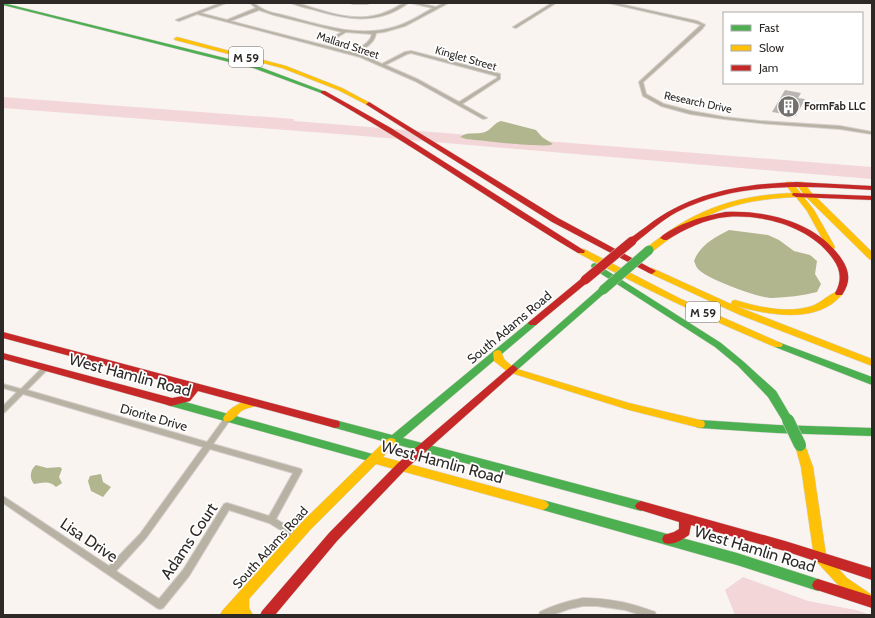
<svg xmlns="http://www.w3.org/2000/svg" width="875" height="618" viewBox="0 0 875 618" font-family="Cabin,sans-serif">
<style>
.green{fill:#f2d6d8}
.water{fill:#b2b68f}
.building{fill:#b9b5b2}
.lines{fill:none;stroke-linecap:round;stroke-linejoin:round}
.street-casing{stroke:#d3cfcc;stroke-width:2}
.fast-casing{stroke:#d3cfcc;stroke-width:1}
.slow-casing{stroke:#d3cfcc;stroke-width:1}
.jam-casing{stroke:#d3cfcc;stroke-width:1}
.street{fill:#b8b2a4;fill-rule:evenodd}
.fast{fill:#4caf50;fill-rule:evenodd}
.slow{fill:#ffc107;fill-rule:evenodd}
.jam{fill:#c62828;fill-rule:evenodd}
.fast-bridge-far1-casing{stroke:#d3cfcc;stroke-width:10;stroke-linecap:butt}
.fast-bridge-casing{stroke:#d3cfcc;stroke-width:13;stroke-linecap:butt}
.jam-bridge-casing{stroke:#d3cfcc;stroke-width:10;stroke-linecap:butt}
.fast-bridge-far1{stroke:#4caf50;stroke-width:9}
.fast-bridge{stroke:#4caf50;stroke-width:12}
.jam-bridge{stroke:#c62828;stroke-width:9}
.labels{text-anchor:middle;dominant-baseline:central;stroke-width:3.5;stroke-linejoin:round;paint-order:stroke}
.far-street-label{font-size:11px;fill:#2d2927;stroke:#fff}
.far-poi-label{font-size:11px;font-weight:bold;fill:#2d2927;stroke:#fff;text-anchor:start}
.shield{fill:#fff;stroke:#6c6968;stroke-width:1}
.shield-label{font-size:12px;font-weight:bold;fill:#2d2927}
.street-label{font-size:13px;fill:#2d2927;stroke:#fff}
.near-street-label{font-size:16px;fill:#2d2927;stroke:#fff}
</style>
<rect width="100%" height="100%" fill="#f9f4ef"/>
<path class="green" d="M 3,97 L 294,119 L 294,121 L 872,167 L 872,179 L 351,135 L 3,108 Z
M 743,577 L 808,601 L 856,610 L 871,615 L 735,615 L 725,590 Z"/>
<path class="water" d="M 501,121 L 536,130 L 542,137 L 553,144 C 546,149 480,140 466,139 L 460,137 C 468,131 477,135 485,132 C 492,129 495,122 501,121 Z
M 729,230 L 768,235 L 779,240 L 794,251 L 810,255 L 817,261 L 815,274 L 821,284 L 817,292 C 802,296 787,297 772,298 C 758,298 707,279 698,269 C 696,267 695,263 694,261 C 699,246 715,237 729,230 Z
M 36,465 L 47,468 L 60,467 L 62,469 L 59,477 L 62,483 L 56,487 C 49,480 43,483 34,484 C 29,478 30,470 36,465 Z
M 101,474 L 103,482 L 111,487 L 103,497 L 91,491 L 88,481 L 90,476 Z"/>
<path class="building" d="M 785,90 L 801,93 L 798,98 L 805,99 L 796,116 L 772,112 Z"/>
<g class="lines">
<defs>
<path id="street" d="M 221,3 L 226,3 L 200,13 L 227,20 L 256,8 L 250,3 C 255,3 257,6 261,8 C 266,11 272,13 278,14 C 316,23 356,39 395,27 C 409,23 421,15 433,8 L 411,3 L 418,3 L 436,7 L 444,3 L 448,3 L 405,26 L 384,32 L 376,33 C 374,45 363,49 354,53 L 362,55 L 382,64 L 405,52 L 411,51 L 500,74 L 500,79 L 462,104 L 487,118 L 483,119 L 415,81 L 360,57 L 197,14 L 179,21 L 176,20 ZM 259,10 L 274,15 L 342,32 L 335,36 L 334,37 L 336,38 L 346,32 L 372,34 C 370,44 359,48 350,52 L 230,21 ZM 411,53 L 497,76 L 497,78 L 459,102 L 417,79 L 385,65 L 407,54 Z
M 291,3 L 297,3 C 321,10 347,21 373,16 C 379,15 385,13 391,10 C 396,8 401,3 408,3 C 379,25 348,20 315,10 C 307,8 298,6 291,3 Z
M 351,3 L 369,3 L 367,4 L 353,4 Z
M 552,3 L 556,3 L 516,28 L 513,27 Z
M 609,3 L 615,3 L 697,21 L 705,25 L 702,29 L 643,82 L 646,94 L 664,104 L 691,111 L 724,117 L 760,121 L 840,126 L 872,132 L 872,134 L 840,129 L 760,123 L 724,119 L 690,114 L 661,106 L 643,96 L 639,82 L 701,25 L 696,23 Z
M 44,366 L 48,366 L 49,368 L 27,390 L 207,442 L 226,416 L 228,415 L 230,416 L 231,418 L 230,420 L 213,444 L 301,469 L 302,471 L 276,519 L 300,534 L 301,536 L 300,538 L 297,540 L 294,538 L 269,523 L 229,510 L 189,576 L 163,608 L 160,609 L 157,608 L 3,503 L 3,496 L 109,566 L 140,534 L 203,447 L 23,394 L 5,412 L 3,413 L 3,406 L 17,392 L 3,388 L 3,384 L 21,389 ZM 210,449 L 293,473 L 269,516 L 227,503 L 224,504 L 183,570 L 159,599 L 116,571 L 146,538 Z
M 583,598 C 609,598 631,603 655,612 L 656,615 L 641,615 L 625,610 L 597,606 L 583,606 L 569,609 L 552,615 L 539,615 L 540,612 C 554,605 568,601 583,598 Z"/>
<path id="fast" d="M 3,3 L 257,66 L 326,92 L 321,93 L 253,68 L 3,5 Z
M 595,263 L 721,343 L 744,362 L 776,391 L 793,420 L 792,423 L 788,424 L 784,423 L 768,397 L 738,366 L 715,347 L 592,268 L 591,266 L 592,264 Z
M 603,287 L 606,288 L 607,290 L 606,292 L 516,371 L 510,371 L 508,369 L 510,367 L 600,288 Z
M 533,320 L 536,321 L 538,323 L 536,325 L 403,438 L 641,501 L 645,503 L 647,506 L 645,509 L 641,511 L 395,444 L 391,446 L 387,445 L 386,442 L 335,428 L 331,427 L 330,424 L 331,421 L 335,420 L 392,435 L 530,321 Z
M 778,342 L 872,377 L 872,385 L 775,347 L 773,345 L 775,343 Z
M 171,398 L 376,455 L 380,456 L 382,459 L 380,462 L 376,463 L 167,405 L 166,402 L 167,399 Z
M 700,420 L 777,425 L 872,428 L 872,436 L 777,433 L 700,428 L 696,427 L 695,424 L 696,421 Z
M 543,500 L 737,553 L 818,579 L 822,581 L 824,585 L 822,589 L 818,591 L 737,565 L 543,510 L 539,508 L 537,505 L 539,502 Z"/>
<path id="slow" d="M 177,37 L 286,66 L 342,88 L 372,104 L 367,105 L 338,90 L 282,68 L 175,40 L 174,39 Z
M 786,182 L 792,182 L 814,210 L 835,247 L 834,249 L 828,249 L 807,211 L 796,197 C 732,200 702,213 652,252 L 649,252 L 645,250 C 651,243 661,237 669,231 C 708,205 745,195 792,193 L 785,184 Z
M 797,182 L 803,182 L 811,192 L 872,252 L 872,260 L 869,259 L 805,196 L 796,184 Z
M 578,249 L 584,249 L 681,299 L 781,343 L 783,345 L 781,347 L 775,347 C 708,319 642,288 578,253 L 577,251 Z
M 652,268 L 731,304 L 732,301 L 735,300 C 759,307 787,314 812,306 C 821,303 835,289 842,291 L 843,293 C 819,325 769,315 736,306 L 872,359 L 872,366 L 740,315 L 649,273 L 648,271 L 649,269 Z
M 498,350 L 501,351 L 504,359 L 514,368 L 629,403 L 700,420 L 704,421 L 705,424 L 704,427 L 700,428 L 629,410 L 508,372 L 494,361 L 493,353 L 495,351 Z
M 252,399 L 256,400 L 257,403 L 256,406 C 252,407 247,408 243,410 C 236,414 234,424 224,421 L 223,418 C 229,407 240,403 252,399 Z
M 391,438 L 395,439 L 396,442 L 383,457 L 543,500 L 547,502 L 549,505 L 547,508 L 543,510 L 376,464 L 311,529 L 249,599 L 249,608 L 253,615 L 238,615 L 237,613 L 236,615 L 220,615 L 222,611 L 303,521 L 387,439 Z
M 800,441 L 804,442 L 805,445 L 813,467 L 826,555 L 847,578 L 872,595 L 872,608 L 839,586 L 816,561 L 814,557 L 801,467 L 795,445 L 796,442 Z"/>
<path id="jam" d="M 321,91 L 325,91 L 391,128 L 585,251 L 584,253 L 578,253 C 491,201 409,142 321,93 Z
M 369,102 L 558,218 L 656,271 L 652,274 L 649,273 L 552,222 L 367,105 L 366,104 Z
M 796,182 L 872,186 L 872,190 C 806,186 738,181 677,212 C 662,220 649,232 635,243 L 629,243 L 628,241 C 633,235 641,231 647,226 C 691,192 743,184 796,182 Z
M 793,193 L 872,196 L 872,200 L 796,197 L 792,195 Z
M 725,212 C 767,210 816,222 841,258 C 850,271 851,282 842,295 L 836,295 L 835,293 C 842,281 841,270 833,259 C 811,227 764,214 727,217 C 705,219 685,229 667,240 L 664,240 L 660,238 C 673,225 707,215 725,212 Z
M 585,277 L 588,278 L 589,280 L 588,282 L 536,325 L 530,325 L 528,323 L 530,321 L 582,278 Z
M 3,332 L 335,420 L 339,421 L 340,424 L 339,427 L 335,428 L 198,391 L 190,401 L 171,406 L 3,359 L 3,353 L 172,398 L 183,396 L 189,388 L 3,338 Z
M 513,365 L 516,367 L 518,369 L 516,371 L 406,469 L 337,541 L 275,615 L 260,615 L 262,611 L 329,533 L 398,463 L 510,367 Z
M 641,501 L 785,541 L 872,568 L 872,580 L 785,551 L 691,525 L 689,535 C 682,540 673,546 664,543 L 662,539 L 664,535 L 674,532 L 679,529 L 679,522 L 637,509 L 635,506 L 637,503 Z
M 818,579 L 872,596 L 872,608 L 814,589 L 812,585 L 814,581 Z"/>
</defs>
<use href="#street" class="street-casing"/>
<use href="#fast" class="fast-casing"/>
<use href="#slow" class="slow-casing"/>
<use href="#jam" class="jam-casing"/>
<use href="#street" class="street"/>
<use href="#fast" class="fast"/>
<use href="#slow" class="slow"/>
<use href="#jam" class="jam"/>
<defs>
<path id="fast-bridge-far1" d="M 603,290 L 649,250"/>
<path id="fast-bridge" d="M 788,420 L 800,445"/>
<path id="jam-bridge" d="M 585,280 L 632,241"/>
</defs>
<use href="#fast-bridge-far1" class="fast-bridge-far1-casing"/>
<use href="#fast-bridge" class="fast-bridge-casing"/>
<use href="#jam-bridge" class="jam-bridge-casing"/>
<use href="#fast-bridge-far1" class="fast-bridge-far1"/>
<use href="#fast-bridge" class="fast-bridge"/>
<use href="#jam-bridge" class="jam-bridge"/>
</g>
<defs>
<symbol id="building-disc" viewBox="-11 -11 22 22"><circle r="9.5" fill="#74706d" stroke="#fff"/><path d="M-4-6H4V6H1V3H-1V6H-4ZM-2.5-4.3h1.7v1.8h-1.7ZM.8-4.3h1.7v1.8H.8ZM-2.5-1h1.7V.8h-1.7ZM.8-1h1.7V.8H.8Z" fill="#fff"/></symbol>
</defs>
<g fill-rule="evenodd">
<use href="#building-disc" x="776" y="94" width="25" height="25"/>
</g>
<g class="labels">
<g class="far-street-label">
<text transform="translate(348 45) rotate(18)">Mallard Street</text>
<text transform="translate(466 58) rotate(16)">Kinglet Street</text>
<text transform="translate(698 102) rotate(12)">Research Drive</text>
</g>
<g class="far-poi-label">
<text x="804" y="106">FormFab LLC</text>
</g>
<g class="shield">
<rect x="229" y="47" width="34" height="20" rx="3"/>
<rect x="686" y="302" width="34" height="20" rx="3"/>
</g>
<g class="shield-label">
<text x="246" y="57">M 59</text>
<text x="703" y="312">M 59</text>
</g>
<g class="street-label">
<text transform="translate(509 327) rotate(-40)">South Adams Road</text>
<text transform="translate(154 417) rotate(16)">Diorite Drive</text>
<text transform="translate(270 547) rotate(-48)">South Adams Road</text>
</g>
<g class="near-street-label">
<text transform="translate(130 375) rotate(15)">West Hamlin Road</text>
<text transform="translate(442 462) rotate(15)">West Hamlin Road</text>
<text transform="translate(89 540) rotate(34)">Lisa Drive</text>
<text transform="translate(189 541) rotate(-56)">Adams Court</text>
<text transform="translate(755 549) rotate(17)">West Hamlin Road</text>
</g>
</g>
<rect width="875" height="618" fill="none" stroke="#2d2927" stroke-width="8"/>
<rect x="723" y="12" width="140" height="72" fill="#ffffff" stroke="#aba9a9"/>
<rect x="731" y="25" width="20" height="6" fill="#4caf50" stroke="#aba9a9"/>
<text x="759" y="32" font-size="12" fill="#2d2927">Fast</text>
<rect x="731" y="45" width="20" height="6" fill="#ffc107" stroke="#aba9a9"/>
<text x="759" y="52" font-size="12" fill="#2d2927">Slow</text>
<rect x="731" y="65" width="20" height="6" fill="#c62828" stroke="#aba9a9"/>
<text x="759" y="72" font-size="12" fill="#2d2927">Jam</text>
</svg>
